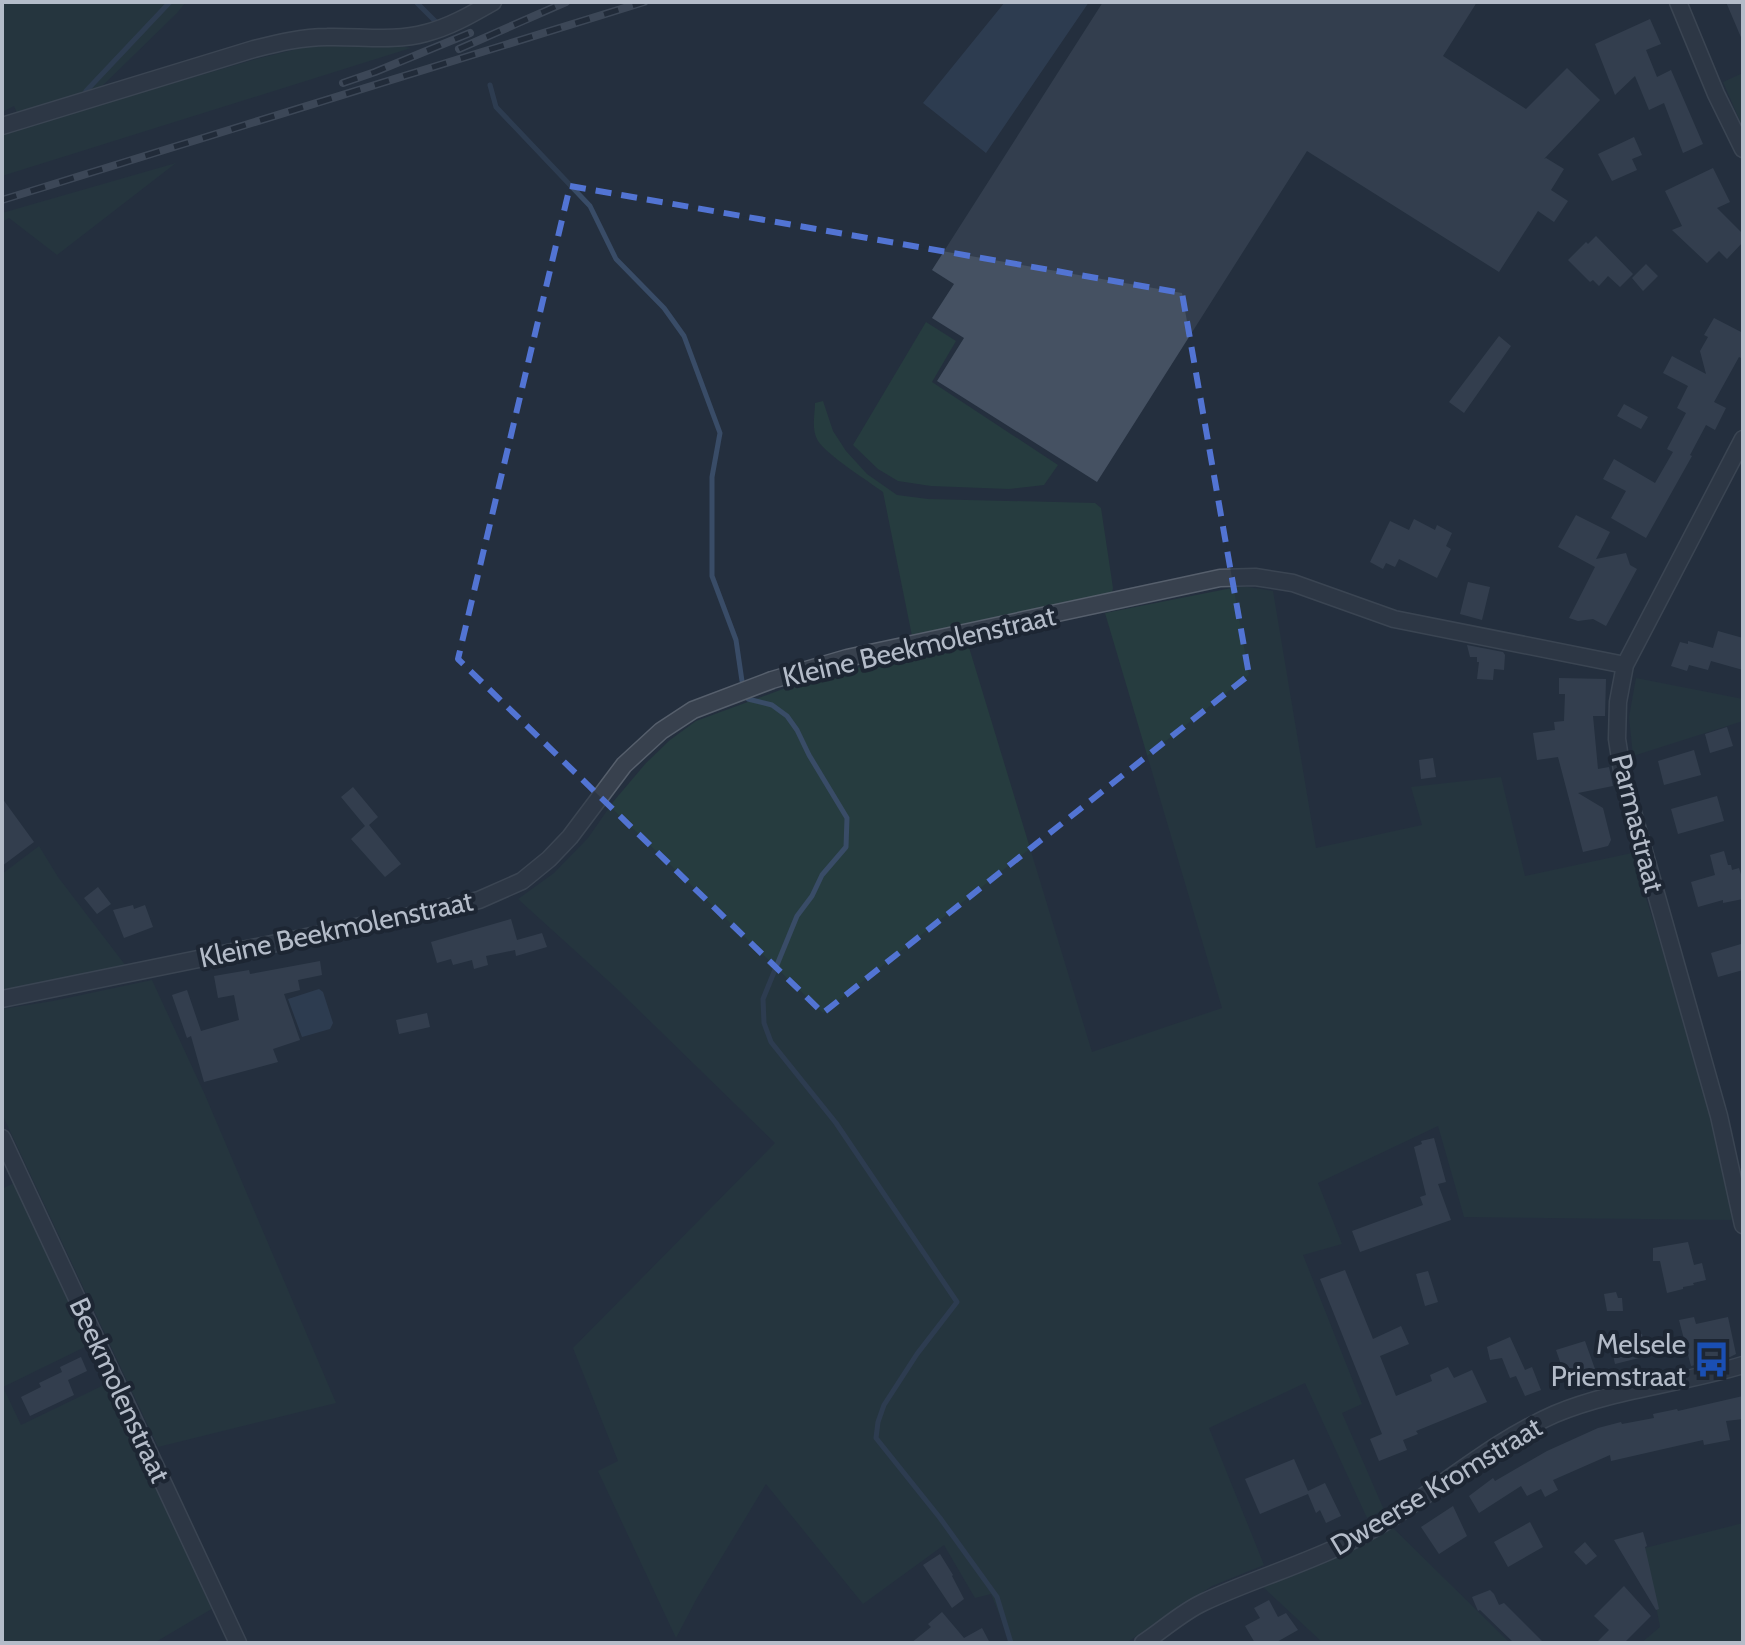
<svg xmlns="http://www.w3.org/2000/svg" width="1745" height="1645" viewBox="0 0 1745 1645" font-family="Cabin,sans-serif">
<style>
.green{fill:#263c3f}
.water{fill:#394c67}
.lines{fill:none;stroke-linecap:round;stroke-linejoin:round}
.stream{stroke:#394c67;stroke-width:5}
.building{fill:#455162}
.minor-casing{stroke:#565f6c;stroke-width:19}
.minor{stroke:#38414e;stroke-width:16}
.rail-casing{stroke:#5a6575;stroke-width:8}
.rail{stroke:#1d2633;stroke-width:5;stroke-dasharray:15;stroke-linecap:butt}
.marked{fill:none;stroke:#5274d3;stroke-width:6;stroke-dasharray:16 10;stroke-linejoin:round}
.labels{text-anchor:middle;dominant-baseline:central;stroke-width:8;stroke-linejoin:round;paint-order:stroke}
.street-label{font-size:28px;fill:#b4bcc9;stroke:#1d2633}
.poi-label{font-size:28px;fill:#b4bcc9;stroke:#1d2633;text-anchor:end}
</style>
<rect width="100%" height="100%" fill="#242f3e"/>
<path class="green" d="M 2,2 L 186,2 L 177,13 L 94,94 L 19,117 L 14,106 L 2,112 Z
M 309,46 L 399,46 L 411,48 L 2,176 L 2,133 L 256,59 Z
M 1743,73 L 1743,128 L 1723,82 Z
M 176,163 L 57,255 L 9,218 L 2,222 L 2,213 Z
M 926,322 L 956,341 L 932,382 L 1058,465 L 1044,485 L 1009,489 L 931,486 L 898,481 L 878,469 L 853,445 Z
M 823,401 L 833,431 L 846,451 L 867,474 L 897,495 L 928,499 L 1095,503 L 1101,508 L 1113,588 L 1111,597 L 912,636 L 883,492 C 868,481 827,455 818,441 C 811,430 815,414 815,403 Z
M 1242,586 L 1273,591 L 1316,848 L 1422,825 L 1411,787 L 1501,777 L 1525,876 L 1632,853 L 1697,1061 L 1735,1220 L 1464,1217 L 1438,1126 L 1318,1183 L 1342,1244 L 1303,1255 L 1362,1404 L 1342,1413 L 1384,1510 L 1367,1518 L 1305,1383 L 1209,1428 L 1264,1565 L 1212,1586 L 1126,1643 L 1011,1643 L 991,1594 L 975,1598 L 944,1545 L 863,1604 L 766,1484 L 697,1598 L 676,1638 L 598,1471 L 618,1461 L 573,1348 L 775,1143 L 615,987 L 518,899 L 554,873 L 588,838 L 613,802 L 646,763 L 670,740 L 696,721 L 802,682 L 877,663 L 968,644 L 1092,1052 L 1222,1008 L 1105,613 Z
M 1636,678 L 1743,699 L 1743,721 L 1633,756 L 1629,717 Z
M 39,846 L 58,877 L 129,970 L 2,994 L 2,874 Z
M 152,980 L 205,1095 L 336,1403 L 158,1447 L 2,1114 L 2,1009 L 53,1001 Z
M 16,1182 L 93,1343 L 3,1387 L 21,1425 L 108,1383 L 215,1607 L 154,1643 L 2,1643 L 2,1189 Z
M 1743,1523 L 1743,1643 L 1641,1643 L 1660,1627 L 1645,1548 Z
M 1391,1526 L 1510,1643 L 1323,1643 L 1263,1587 L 1281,1580 Z"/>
<path class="water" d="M 1005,2 L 1089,2 L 986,153 L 923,103 Z
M 319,989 L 323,992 L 333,1023 L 330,1029 L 302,1037 L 288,999 Z"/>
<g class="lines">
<path class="stream" d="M 416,2 L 436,22
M 490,85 L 496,107 L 590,206 L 616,259 L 664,308 L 684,336 L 720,433 L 712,477 L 712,576 L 736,640 L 742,681
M 86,91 L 170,2
M 748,699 L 772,705 L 787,716 L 797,730 L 809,755 L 847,818 L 846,847 L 822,875 L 812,896 L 797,916 L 763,999 L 764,1023 L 771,1042 L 836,1123 L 957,1302 L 917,1354 L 884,1405 L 878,1422 L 876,1438 L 940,1518 L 997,1597 L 1011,1643"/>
</g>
<path class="building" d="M 1103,2 L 1477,2 L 1443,56 L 1526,109 L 1567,68 L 1600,100 L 1544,159 L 1546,158 L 1564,169 L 1551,190 L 1568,201 L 1554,222 L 1538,211 L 1499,272 L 1307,151 L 1097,482 L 937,381 L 964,338 L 932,318 L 954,284 L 932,270 Z
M 1726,2 L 1743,2 L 1743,42 Z
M 1650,19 L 1661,44 L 1646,50 L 1657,77 L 1671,70 L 1703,144 L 1683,153 L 1664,103 L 1649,110 L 1635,76 L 1615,95 L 1595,44 Z
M 1634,137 L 1642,155 L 1632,159 L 1637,170 L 1612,181 L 1598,154 Z
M 1713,168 L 1730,202 L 1717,208 L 1743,234 L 1743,242 L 1727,259 L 1719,251 L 1707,263 L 1672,230 L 1682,226 L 1665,191 Z
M 1596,236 L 1633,274 L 1620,287 L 1608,276 L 1599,286 L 1593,280 L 1590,282 L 1568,260 L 1586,242 L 1588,244 Z
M 1646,264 L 1658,276 L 1643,291 L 1632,278 Z
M 1714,318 L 1743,333 L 1743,359 L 1739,357 L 1714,402 L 1726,408 L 1715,430 L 1706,425 L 1690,455 L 1692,456 L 1646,538 L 1611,518 L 1626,491 L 1603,479 L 1614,459 L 1655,483 L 1673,452 L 1667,449 L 1686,413 L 1677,408 L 1688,386 L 1663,373 L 1672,356 L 1706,374 L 1700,351 L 1708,337 L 1704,335 Z
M 1499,336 L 1511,346 L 1464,413 L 1449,402 Z
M 1624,404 L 1648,417 L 1641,429 L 1617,416 Z
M 1576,515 L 1610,532 L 1596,559 L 1626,553 L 1630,565 L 1637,569 L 1606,626 L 1593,619 L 1578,621 L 1569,618 L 1595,567 L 1558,547 Z
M 1414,519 L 1435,530 L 1437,525 L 1452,533 L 1446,546 L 1451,549 L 1437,578 L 1399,559 L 1395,567 L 1386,563 L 1383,569 L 1370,562 L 1390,521 L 1409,530 Z
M 1468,582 L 1490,587 L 1482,620 L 1460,614 Z
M 1718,631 L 1743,638 L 1743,670 L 1711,661 L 1708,670 L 1689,665 L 1687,671 L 1671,666 L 1680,642 L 1688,644 L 1688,641 L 1713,648 Z
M 1467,645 L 1503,652 L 1505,655 L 1504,670 L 1494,669 L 1493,680 L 1477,679 L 1479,662 L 1477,662 L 1477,657 L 1470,657 Z
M 1559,678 L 1606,679 L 1605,716 L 1593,716 L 1598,769 L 1609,767 L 1613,786 L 1578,793 L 1603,808 L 1611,840 L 1608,846 L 1583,852 L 1558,757 L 1537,760 L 1533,733 L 1555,730 L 1554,722 L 1564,721 L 1565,694 L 1559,694 Z
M 1727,727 L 1733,746 L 1710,753 L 1705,734 Z
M 1694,750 L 1701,775 L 1664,785 L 1658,761 Z
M 1433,758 L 1436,777 L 1421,779 L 1419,760 Z
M 353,787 L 378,817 L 369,825 L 401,864 L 385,877 L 351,839 L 365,826 L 341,797 Z
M 1717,796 L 1724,821 L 1678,834 L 1671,809 Z
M 2,798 L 34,842 L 2,866 Z
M 1724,851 L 1728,865 L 1731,865 L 1732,870 L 1739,868 L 1743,881 L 1743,899 L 1723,903 L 1723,900 L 1698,907 L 1691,882 L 1715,875 L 1710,855 Z
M 98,887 L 111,904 L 97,914 L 84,898 Z
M 133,905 L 134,909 L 145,905 L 153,927 L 124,938 L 113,910 Z
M 511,919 L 517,940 L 542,933 L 547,947 L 516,956 L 515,950 L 486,956 L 488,965 L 474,969 L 472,960 L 453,965 L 451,959 L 437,963 L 431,942 Z
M 1741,944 L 1743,952 L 1743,970 L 1718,977 L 1711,953 Z
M 320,961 L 322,975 L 298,980 L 300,990 L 284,994 L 300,1040 L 273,1049 L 278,1062 L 204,1082 L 191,1036 L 187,1038 L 172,995 L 187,990 L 201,1031 L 239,1020 L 234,995 L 218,998 L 214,976 L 249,970 L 250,974 Z
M 427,1013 L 430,1027 L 399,1034 L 396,1020 Z
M 1434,1138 L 1446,1182 L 1438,1184 L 1451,1220 L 1360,1252 L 1352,1231 L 1423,1205 L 1420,1197 L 1426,1195 L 1414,1147 L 1422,1144 L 1421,1141 Z
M 1688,1242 L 1694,1265 L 1702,1263 L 1706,1280 L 1693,1283 L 1694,1285 L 1683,1287 L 1683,1289 L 1667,1293 L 1660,1261 L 1653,1261 L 1653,1248 Z
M 1345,1270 L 1373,1339 L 1401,1326 L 1409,1344 L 1380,1356 L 1396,1396 L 1432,1381 L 1430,1375 L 1448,1367 L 1454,1378 L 1472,1370 L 1487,1402 L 1416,1431 L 1418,1434 L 1403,1440 L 1407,1450 L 1379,1461 L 1370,1439 L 1382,1434 L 1320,1279 Z
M 1428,1271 L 1438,1302 L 1425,1306 L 1416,1274 Z
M 1616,1292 L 1618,1298 L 1622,1298 L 1623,1311 L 1607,1311 L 1604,1294 Z
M 1694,1317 L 1696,1324 L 1728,1317 L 1736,1354 L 1730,1357 L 1691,1366 L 1679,1320 Z
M 1642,1334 L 1647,1356 L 1615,1364 L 1610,1341 Z
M 1510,1337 L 1525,1370 L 1532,1367 L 1541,1390 L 1525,1396 L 1516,1376 L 1510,1378 L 1502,1358 L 1490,1360 L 1487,1347 Z
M 1585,1341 L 1595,1369 L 1566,1379 L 1556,1350 Z
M 81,1357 L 87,1371 L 68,1380 L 74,1395 L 30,1416 L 21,1397 L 41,1387 L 39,1383 L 62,1372 L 60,1367 Z
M 1743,1396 L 1743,1419 L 1726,1421 L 1730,1440 L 1704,1445 L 1703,1440 L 1611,1461 L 1610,1455 L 1553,1480 L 1558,1490 L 1545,1497 L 1541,1489 L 1527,1496 L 1521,1486 L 1479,1513 L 1469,1496 L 1493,1478 L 1495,1481 L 1547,1451 L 1598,1428 L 1621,1422 L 1622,1424 L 1654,1418 L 1653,1414 L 1677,1409 L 1678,1411 Z
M 1294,1459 L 1308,1491 L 1325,1483 L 1341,1516 L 1326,1523 L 1320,1510 L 1316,1513 L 1308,1494 L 1260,1514 L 1245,1479 Z
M 1453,1506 L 1467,1536 L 1439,1554 L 1421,1527 Z
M 1530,1522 L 1543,1547 L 1508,1567 L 1494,1542 Z
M 1643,1532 L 1647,1546 L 1645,1547 L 1659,1609 L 1656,1610 L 1614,1540 Z
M 1585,1542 L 1597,1556 L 1586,1565 L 1574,1552 Z
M 940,1554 L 953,1575 L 952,1576 L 964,1599 L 952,1608 L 923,1565 Z
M 1624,1586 L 1651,1616 L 1624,1643 L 1596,1643 L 1609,1630 L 1594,1616 Z
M 1490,1590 L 1494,1594 L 1499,1605 L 1504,1603 L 1544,1643 L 1514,1643 L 1480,1610 L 1478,1611 L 1472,1597 Z
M 1269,1600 L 1278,1617 L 1286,1613 L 1298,1630 L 1275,1643 L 1255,1643 L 1245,1626 L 1260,1618 L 1254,1608 Z
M 942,1612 L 964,1638 L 982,1628 L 990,1643 L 911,1643 L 931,1627 L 928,1624 Z"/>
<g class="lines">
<defs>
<path id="minor" d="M 1678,2 L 1716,94 L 1743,149
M 2,126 L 254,49 C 278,43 302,37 327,37 C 360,36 394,42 426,33 C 450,27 472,14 493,2
M 1743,439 L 1625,665 L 1618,702 L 1617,739 L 1623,777 L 1719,1116 L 1743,1225
M 2,999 L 434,911 L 479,900 L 522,881 L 549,859 L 570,837 L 624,765 L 661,731 L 693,710 L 772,680 L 847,658 L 1183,586 L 1220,578 L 1255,577 L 1293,583 L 1394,619 L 1625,665
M 2,1138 L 238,1643
M 1143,1643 C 1163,1630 1182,1612 1204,1602 C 1253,1579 1306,1564 1355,1539 C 1425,1503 1482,1446 1555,1414 C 1615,1389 1681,1384 1743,1365"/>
</defs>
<use href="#minor" class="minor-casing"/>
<use href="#minor" class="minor"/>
<defs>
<path id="rail" d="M 459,49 L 566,2
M 343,83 L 375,72 L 470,33
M 2,200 L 644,2"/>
</defs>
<use href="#rail" class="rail-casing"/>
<use href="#rail" class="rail"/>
</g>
<path d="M0 0H1745V1645H0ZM 570,186 L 1182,293 L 1249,675 L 823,1013 L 458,659 Z" fill="#242f3e" fill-opacity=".55" fill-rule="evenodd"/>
<path class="marked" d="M 570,186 L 1182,293 L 1249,675 L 823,1013 L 458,659 Z"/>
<defs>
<symbol id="bus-bare" viewBox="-9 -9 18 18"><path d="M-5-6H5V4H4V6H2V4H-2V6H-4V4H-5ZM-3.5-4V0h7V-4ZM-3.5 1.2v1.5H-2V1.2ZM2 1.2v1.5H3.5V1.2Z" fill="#1a4fb4" stroke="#1d2633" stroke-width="2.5" paint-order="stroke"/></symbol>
</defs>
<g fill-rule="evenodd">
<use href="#bus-bare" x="1686" y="1334" width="51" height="51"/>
</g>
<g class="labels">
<g class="street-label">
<text transform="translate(919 646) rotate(-13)">Kleine Beekmolenstraat</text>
<text transform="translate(1638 823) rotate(76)">Parmastraat</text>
<text transform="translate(336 929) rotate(-12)">Kleine Beekmolenstraat</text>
<text transform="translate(120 1390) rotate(65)">Beekmolenstraat</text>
<text transform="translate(1436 1486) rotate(-31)">Dweerse Kromstraat</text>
</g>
<g class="poi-label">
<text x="1686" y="1344">Melsele<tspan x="1686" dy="32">Priemstraat</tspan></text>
</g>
</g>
<rect width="1745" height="1645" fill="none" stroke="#b4bcc9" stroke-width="8"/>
</svg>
